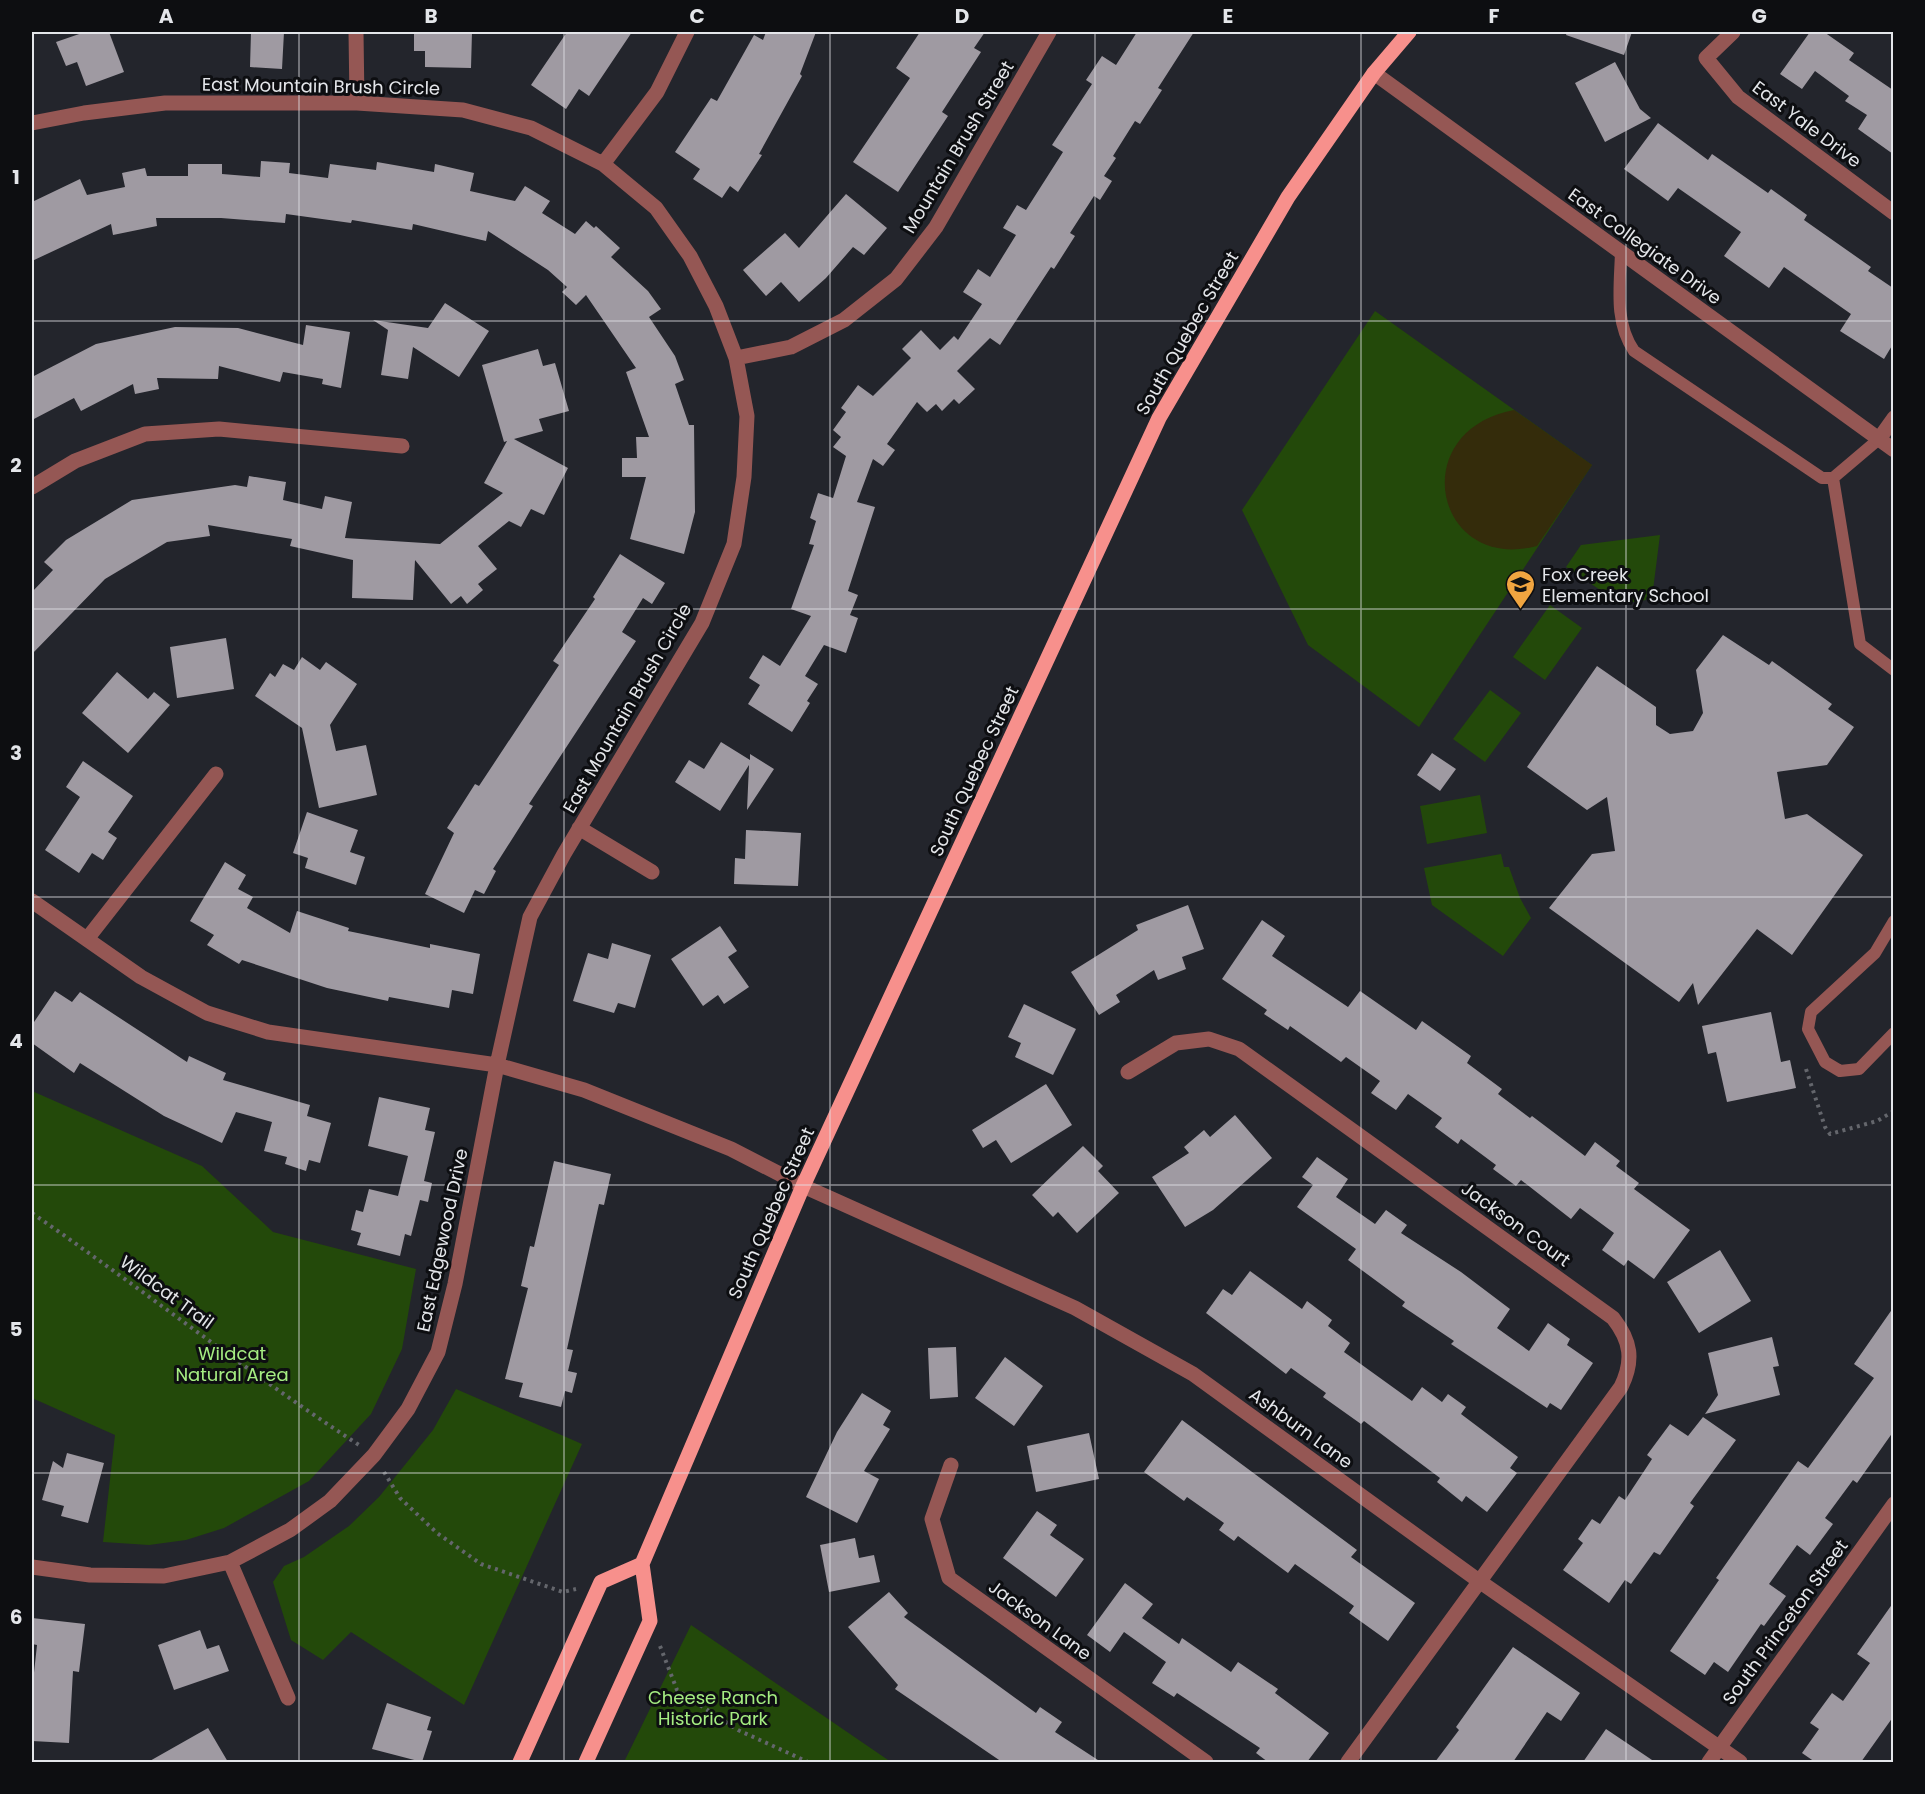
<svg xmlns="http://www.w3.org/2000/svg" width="1925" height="1794" viewBox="0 0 1925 1794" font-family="Poppins,sans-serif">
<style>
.green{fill:#23490a}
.sand{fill:#342c0b}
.building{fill:#9f9aa2}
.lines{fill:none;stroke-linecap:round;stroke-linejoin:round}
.path{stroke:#64666c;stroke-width:4;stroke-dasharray:3 4.5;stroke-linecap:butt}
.lane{stroke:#955754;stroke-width:12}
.street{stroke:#955754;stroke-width:15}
.primary{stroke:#f7908c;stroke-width:15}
.grid{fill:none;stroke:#e4e6ea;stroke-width:1.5;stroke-opacity:0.55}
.labels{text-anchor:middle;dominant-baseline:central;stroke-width:6;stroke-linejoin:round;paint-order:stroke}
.street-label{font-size:18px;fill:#e4e6ea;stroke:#0d0e11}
.poi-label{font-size:18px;fill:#e4e6ea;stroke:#0d0e11;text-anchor:start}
.park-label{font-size:18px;fill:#a5ed82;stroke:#0d0e11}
.neatline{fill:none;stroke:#e4e6ea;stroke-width:2}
.grid-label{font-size:20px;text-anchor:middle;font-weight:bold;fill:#e4e6ea}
</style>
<rect width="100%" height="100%" fill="#23252c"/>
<path class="green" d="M 1375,311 L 1592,465 L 1419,727 L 1308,645 L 1242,510 Z
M 1660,535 L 1653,590 L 1648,592 L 1646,600 L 1621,604 L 1566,567 L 1581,545 Z
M 1550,605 L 1582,628 L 1545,680 L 1513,657 Z
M 1490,690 L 1521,713 L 1485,762 L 1453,739 Z
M 1480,795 L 1487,833 L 1427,844 L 1420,806 Z
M 1501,854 L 1504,867 L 1509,867 L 1520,898 L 1531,918 L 1503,956 L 1432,905 L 1424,868 Z
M 32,1091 L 202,1166 L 273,1232 L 416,1269 L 402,1349 L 371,1414 L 309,1481 L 224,1528 L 186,1540 L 149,1545 L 103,1542 L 115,1435 L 32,1398 Z
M 456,1389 L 582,1444 L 464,1705 L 351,1632 L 323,1660 L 291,1640 L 273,1582 L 284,1566 L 304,1557 L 349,1526 L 379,1497 L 433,1430 Z
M 691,1625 L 891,1762 L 624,1762 Z"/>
<path class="sand" d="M 1514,410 L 1592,465 L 1537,546 C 1435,573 1404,431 1514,410 Z"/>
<path class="building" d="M 85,32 L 109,32 L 124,72 L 86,86 L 77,62 L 66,66 L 56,42 Z
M 251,32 L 284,32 L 282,69 L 250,67 Z
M 414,32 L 472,32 L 471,68 L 425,67 L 425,51 L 414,51 Z
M 567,32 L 632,32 L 589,96 L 579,89 L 566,109 L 531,85 Z
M 766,32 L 816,32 L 800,74 L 802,76 L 759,154 L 762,155 L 738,192 L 730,186 L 722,198 L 693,179 L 700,169 L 675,152 L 711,98 L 717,101 L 754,35 L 763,40 Z
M 920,32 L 985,32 L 974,48 L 981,52 L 942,112 L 948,116 L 898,192 L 853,162 L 910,78 L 896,68 Z
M 1137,32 L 1194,32 L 1158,88 L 1162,90 L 1140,124 L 1135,121 L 1113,156 L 1116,158 L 1104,176 L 1112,181 L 1100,200 L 1094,196 L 1070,233 L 1075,236 L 1054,269 L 1051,267 L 1000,345 L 990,338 L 957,371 L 975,389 L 959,404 L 954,399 L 942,411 L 936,404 L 927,412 L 917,402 L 887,444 L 895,450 L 883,466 L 873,459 L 857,502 L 875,507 L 848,591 L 858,595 L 850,615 L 858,618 L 846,653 L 824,645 L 805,676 L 818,684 L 807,701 L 810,703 L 792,732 L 748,704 L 760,685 L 749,678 L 763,655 L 780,666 L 811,616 L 791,609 L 814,545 L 809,544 L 816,521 L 810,518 L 818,493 L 833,498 L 846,456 L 833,447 L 841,437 L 833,430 L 846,412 L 841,408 L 858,385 L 873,396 L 911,358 L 902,349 L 921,330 L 940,350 L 954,336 L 958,340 L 982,304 L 963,292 L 978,269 L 990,277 L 1016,235 L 1003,228 L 1017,205 L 1026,210 L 1063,152 L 1052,145 L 1092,84 L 1086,80 L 1102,56 L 1116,65 Z
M 1567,32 L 1632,32 L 1624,55 L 1566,35 Z
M 1810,32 L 1824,32 L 1854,53 L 1849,60 L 1893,90 L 1893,154 L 1858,129 L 1867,115 L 1845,101 L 1849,96 L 1815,71 L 1802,89 L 1780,74 Z
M 1615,62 L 1640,109 L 1651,118 L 1605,142 L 1575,83 Z
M 1658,123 L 1708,160 L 1712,154 L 1768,193 L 1771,189 L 1807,215 L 1804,220 L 1871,267 L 1868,271 L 1893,288 L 1893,344 L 1884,359 L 1840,331 L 1851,314 L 1784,267 L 1769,288 L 1724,256 L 1741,232 L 1678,188 L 1668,201 L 1624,169 Z
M 261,161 L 290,163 L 289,173 L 328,178 L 330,164 L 376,170 L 377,162 L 434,172 L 435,164 L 474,173 L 470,191 L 515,201 L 525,186 L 550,201 L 542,213 L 575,234 L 586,221 L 594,228 L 596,226 L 620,248 L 611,257 L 648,291 L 661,309 L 649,317 L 675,356 L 684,380 L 675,384 L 689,425 L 694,425 L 695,512 L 684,554 L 630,539 L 646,477 L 622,477 L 622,458 L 637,458 L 636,437 L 649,437 L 626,372 L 636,368 L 586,295 L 576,305 L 562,292 L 567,287 L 548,270 L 488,231 L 486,241 L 413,224 L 412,230 L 352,220 L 351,223 L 286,214 L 285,223 L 221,218 L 156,218 L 157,226 L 113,235 L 111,224 L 32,261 L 32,202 L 80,179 L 87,195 L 125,187 L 122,173 L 145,168 L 147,176 L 188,176 L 188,164 L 222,164 L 222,174 L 260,177 Z
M 846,194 L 887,228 L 864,255 L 853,247 L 826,278 L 799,302 L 781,282 L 766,296 L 743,270 L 785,233 L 799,248 Z
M 445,303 L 489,331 L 459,377 L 413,347 L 408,379 L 381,375 L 388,330 L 373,320 L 428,328 Z
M 306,325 L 350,332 L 341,388 L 322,384 L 323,379 L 283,372 L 280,382 L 219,366 L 218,379 L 157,378 L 159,389 L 135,394 L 133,384 L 81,411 L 74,398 L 32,420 L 32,377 L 96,344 L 175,327 L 238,328 L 303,345 Z
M 538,349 L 543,366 L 555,363 L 569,411 L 539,419 L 543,431 L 514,439 L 568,468 L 544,515 L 531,509 L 521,527 L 509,521 L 478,546 L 497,569 L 478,584 L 483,590 L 467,604 L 461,596 L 451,604 L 415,560 L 413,600 L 352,598 L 353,560 L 290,546 L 292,539 L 208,525 L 210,536 L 167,542 L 105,579 L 32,654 L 32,592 L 53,570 L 44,562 L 66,540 L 132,500 L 235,485 L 247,487 L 249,476 L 286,482 L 283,500 L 322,509 L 325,496 L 352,502 L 345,538 L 440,544 L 503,493 L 484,483 L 507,441 L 504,442 L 482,365 Z
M 620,554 L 665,583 L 652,604 L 643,598 L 622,632 L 636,641 L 529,804 L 533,806 L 493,869 L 496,871 L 484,894 L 475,890 L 464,913 L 425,894 L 454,833 L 447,828 L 475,784 L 479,786 L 559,665 L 553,661 L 595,599 L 593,597 Z
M 1723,635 L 1769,665 L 1772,661 L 1832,704 L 1828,709 L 1854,727 L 1827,765 L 1777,772 L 1785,819 L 1807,814 L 1863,855 L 1792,955 L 1757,929 L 1698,1005 L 1693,983 L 1679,1002 L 1549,908 L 1592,854 L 1615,851 L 1607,797 L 1587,810 L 1527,767 L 1597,666 L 1656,707 L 1656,725 L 1670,734 L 1693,731 L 1703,713 L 1696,670 Z
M 226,638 L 234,689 L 177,698 L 170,647 Z
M 302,657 L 320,670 L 326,662 L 357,684 L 330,725 L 336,751 L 366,745 L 377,795 L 319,808 L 302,728 L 255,696 L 270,673 L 275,677 L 283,664 L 294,670 Z
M 117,672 L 148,699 L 154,692 L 170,705 L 128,753 L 82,713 Z
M 721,742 L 750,760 L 750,754 L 774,769 L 747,810 L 749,765 L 720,811 L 675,782 L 689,760 L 704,769 Z
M 1432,753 L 1456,769 L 1440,791 L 1417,775 Z
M 83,761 L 133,796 L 108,832 L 117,838 L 103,860 L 92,853 L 79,873 L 45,850 L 80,797 L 66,787 Z
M 307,812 L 358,830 L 350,852 L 365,857 L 356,885 L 305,868 L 308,858 L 293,853 Z
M 746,830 L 801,833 L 798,886 L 734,884 L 735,858 L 745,859 Z
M 225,862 L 246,875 L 238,889 L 253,897 L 247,908 L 290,933 L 297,911 L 349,928 L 348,931 L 430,948 L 430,944 L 480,954 L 473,994 L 452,990 L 449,1008 L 389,997 L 388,1001 L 327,988 L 242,960 L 239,964 L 207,945 L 214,935 L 190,921 Z
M 1188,905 L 1204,949 L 1182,957 L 1186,969 L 1158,980 L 1154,970 L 1116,995 L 1120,1002 L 1099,1015 L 1071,972 L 1138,930 L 1136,925 Z
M 1262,920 L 1285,936 L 1272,956 L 1348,1007 L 1360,991 L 1416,1030 L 1422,1021 L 1471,1056 L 1467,1063 L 1502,1089 L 1498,1094 L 1530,1118 L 1532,1116 L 1585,1156 L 1595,1142 L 1620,1161 L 1616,1166 L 1639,1183 L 1634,1189 L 1690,1230 L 1654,1279 L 1628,1260 L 1624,1266 L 1602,1250 L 1614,1233 L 1580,1208 L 1571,1219 L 1521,1180 L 1516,1186 L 1493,1169 L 1496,1165 L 1461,1139 L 1458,1144 L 1435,1127 L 1442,1118 L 1408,1094 L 1396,1110 L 1371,1093 L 1380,1081 L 1346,1057 L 1341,1062 L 1290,1026 L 1288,1030 L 1264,1014 L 1267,1010 L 1222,979 Z
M 720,926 L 737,951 L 728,957 L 749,987 L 724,1004 L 718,995 L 703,1006 L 671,959 Z
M 612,943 L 651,955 L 635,1008 L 618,1003 L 614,1013 L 573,1001 L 588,953 L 608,959 Z
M 55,991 L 72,1002 L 80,992 L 187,1062 L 189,1056 L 226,1073 L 223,1080 L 310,1105 L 307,1116 L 331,1123 L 320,1163 L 309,1160 L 306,1171 L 285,1164 L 287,1157 L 264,1151 L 272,1122 L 236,1112 L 222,1143 L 164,1116 L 80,1063 L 74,1073 L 32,1043 L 32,1025 Z
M 1024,1004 L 1076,1029 L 1053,1075 L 1015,1057 L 1021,1043 L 1008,1037 Z
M 1771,1012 L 1781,1062 L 1790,1060 L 1796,1088 L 1727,1102 L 1716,1052 L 1708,1054 L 1702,1026 Z
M 1046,1084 L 1072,1125 L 1011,1163 L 996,1140 L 983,1148 L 972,1130 Z
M 379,1097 L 430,1108 L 425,1130 L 435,1132 L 424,1181 L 432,1183 L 428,1202 L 420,1200 L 411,1236 L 405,1234 L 400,1256 L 357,1245 L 361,1233 L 351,1230 L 356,1210 L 363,1212 L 369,1189 L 398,1196 L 408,1156 L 368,1146 Z
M 1235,1115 L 1272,1158 L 1213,1210 L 1185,1227 L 1152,1177 L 1189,1153 L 1184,1147 L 1204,1130 L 1210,1137 Z
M 1083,1146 L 1103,1166 L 1098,1171 L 1119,1193 L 1077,1233 L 1058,1212 L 1053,1217 L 1032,1195 Z
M 1317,1157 L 1348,1179 L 1336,1197 L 1375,1224 L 1386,1210 L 1407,1225 L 1401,1233 L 1461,1272 L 1510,1309 L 1497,1328 L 1529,1351 L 1548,1323 L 1570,1339 L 1567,1345 L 1593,1363 L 1561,1410 L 1550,1403 L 1547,1408 L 1451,1344 L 1454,1341 L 1402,1306 L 1405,1302 L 1348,1260 L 1356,1249 L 1297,1207 L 1313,1185 L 1302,1177 Z
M 554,1161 L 611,1174 L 604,1205 L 599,1204 L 567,1349 L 573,1350 L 568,1371 L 577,1373 L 572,1393 L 565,1391 L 561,1407 L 519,1397 L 523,1383 L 505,1379 L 528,1288 L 521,1286 L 530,1246 L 534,1247 Z
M 1720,1250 L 1751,1301 L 1699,1333 L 1667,1282 Z
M 1250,1271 L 1302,1309 L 1307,1301 L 1332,1320 L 1328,1326 L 1350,1343 L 1344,1352 L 1412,1401 L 1422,1387 L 1442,1402 L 1448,1394 L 1466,1407 L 1461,1414 L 1518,1457 L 1510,1468 L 1517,1473 L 1487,1512 L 1466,1496 L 1462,1502 L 1437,1482 L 1440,1478 L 1364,1421 L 1361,1424 L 1323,1397 L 1326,1393 L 1291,1368 L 1286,1374 L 1206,1313 L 1223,1289 L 1232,1295 Z
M 1893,1308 L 1893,1432 L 1857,1483 L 1853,1480 L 1825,1518 L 1833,1524 L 1810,1555 L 1797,1545 L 1769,1584 L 1786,1596 L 1764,1626 L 1761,1624 L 1728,1672 L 1714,1662 L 1705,1675 L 1670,1651 L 1719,1580 L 1716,1578 L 1798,1461 L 1808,1468 L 1874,1378 L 1854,1364 Z
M 1772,1337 L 1779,1366 L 1773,1367 L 1780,1395 L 1705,1414 L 1718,1395 L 1708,1353 Z
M 956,1347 L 958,1397 L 930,1399 L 928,1348 Z
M 1005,1357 L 1043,1386 L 1014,1426 L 975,1398 Z
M 862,1393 L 891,1411 L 883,1425 L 890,1429 L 864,1471 L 879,1479 L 857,1523 L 806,1497 L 837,1432 Z
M 1703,1417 L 1736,1440 L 1690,1503 L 1694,1506 L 1660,1555 L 1654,1552 L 1631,1584 L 1625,1580 L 1609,1603 L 1563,1570 L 1583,1543 L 1578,1539 L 1592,1519 L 1600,1524 L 1619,1496 L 1625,1500 L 1652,1459 L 1647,1455 L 1670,1424 L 1688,1436 Z
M 1182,1420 L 1357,1550 L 1351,1557 L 1415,1603 L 1388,1641 L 1349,1613 L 1354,1606 L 1295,1564 L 1288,1573 L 1238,1536 L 1234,1541 L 1219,1530 L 1224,1523 L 1187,1497 L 1184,1501 L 1144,1472 Z
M 1089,1433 L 1099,1479 L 1036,1492 L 1027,1446 Z
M 67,1453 L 104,1463 L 88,1523 L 61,1516 L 64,1506 L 42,1500 L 53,1461 L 63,1468 Z
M 1037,1511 L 1057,1525 L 1050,1535 L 1084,1559 L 1056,1597 L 1003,1558 Z
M 855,1538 L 859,1558 L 874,1555 L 880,1582 L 829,1592 L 820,1545 Z
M 1125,1583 L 1153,1604 L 1142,1618 L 1179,1644 L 1182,1638 L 1231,1672 L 1238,1662 L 1278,1689 L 1275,1693 L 1329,1733 L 1307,1762 L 1268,1762 L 1256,1753 L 1260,1748 L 1177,1693 L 1174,1697 L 1152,1683 L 1166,1662 L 1124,1632 L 1110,1652 L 1087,1635 Z
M 889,1592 L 908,1613 L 904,1617 L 1036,1713 L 1040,1707 L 1062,1722 L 1055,1732 L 1101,1762 L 1002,1762 L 895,1689 L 898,1685 L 848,1627 Z
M 1893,1603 L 1893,1717 L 1861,1762 L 1815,1762 L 1802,1753 L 1819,1729 L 1810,1723 L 1832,1693 L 1843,1701 L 1870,1663 L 1857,1654 Z
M 32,1618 L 85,1624 L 79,1672 L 73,1671 L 69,1743 L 32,1741 L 32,1691 L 37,1645 L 32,1644 Z
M 200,1630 L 207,1649 L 219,1645 L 229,1671 L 174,1690 L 158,1645 Z
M 1513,1647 L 1580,1693 L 1561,1721 L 1547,1712 L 1513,1762 L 1435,1762 L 1459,1730 L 1456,1727 Z
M 387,1703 L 431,1717 L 427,1730 L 432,1731 L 422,1762 L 372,1749 Z
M 208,1728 L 228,1762 L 148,1762 Z
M 1606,1729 L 1655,1762 L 1583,1762 Z"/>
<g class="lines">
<path class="path" d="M 1806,1069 L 1825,1127 L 1830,1134 L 1877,1121 L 1894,1111
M 32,1213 C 142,1289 247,1372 359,1445
M 384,1472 L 400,1498 L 437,1533 L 481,1564 L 563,1592 L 576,1589
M 660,1646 L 677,1690 L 738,1730 L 808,1762"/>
<path class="lane" d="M 1621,252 C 1620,286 1614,322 1634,351 L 1822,478 L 1833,478 L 1879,439
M 1833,478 L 1860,644 L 1894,670
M 1894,921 L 1875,953 L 1811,1012 L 1808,1029 L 1825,1062 L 1840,1071 L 1859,1069 L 1894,1033"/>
<path class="street" d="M 356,32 L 357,103
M 1733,32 L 1706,58 L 1738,97 L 1894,213
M 1374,73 L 1894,450
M 32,123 L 84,113 L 165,103 L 357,103 L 463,110 L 531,128 L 603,164 L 656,208 L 690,256 L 716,306 L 736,358 L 747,416 L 744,477 L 734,544 L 702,623 L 564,854 L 530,917 L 497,1065 L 455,1284 L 438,1352 L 408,1409 L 374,1455 L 330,1501 L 290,1530 L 230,1562 L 164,1576 L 90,1575 L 32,1567
M 603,164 L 657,92 L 687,32
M 736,358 L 791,347 L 844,320 L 896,279 L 936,227 L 1049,32
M 1879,439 L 1894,418
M 32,487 L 75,461 L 145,434 L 219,429 L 402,446
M 579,828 L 652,872
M 32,901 L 141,977 L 207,1013 L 268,1032 L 497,1065 L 584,1090 L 731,1149 L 803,1186 L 1075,1308 L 1193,1374 L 1479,1581 L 1740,1762
M 87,939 L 216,774
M 1128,1072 L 1176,1043 L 1209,1039 L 1239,1049 L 1613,1318 C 1631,1341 1634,1360 1621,1387 L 1348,1762
M 951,1465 L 932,1519 L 949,1578 L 1206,1762
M 230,1562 L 288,1698
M 1709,1762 L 1894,1504"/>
<path class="primary" d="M 520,1762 L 601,1582 L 642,1564
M 586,1762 L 650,1621 L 642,1564 L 803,1186 L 1159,418 L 1288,197 L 1374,73 L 1409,32"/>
</g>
<path class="grid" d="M 299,32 L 299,1762M 564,32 L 564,1762M 830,32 L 830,1762M 1095,32 L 1095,1762M 1361,32 L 1361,1762M 1626,32 L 1626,1762M 32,321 L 1894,321M 32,609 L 1894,609M 32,897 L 1894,897M 32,1185 L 1894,1185M 32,1473 L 1894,1473"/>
<defs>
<symbol id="school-pin" viewBox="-11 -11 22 30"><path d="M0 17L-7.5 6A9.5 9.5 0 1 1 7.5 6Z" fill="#f1a540" stroke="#0d0e11"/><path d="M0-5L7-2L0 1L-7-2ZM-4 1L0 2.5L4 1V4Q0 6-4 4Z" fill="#111"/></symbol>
</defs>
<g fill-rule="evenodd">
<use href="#school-pin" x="1504" y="568" width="33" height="45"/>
</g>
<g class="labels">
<g class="street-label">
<text transform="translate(321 86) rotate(1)">East Mountain Brush Circle</text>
<text transform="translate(1807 124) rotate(37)">East Yale Drive</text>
<text transform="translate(958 147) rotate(-59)">Mountain Brush Street</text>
<text transform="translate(1645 246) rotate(36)">East Collegiate Drive</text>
<text transform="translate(1187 333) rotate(-60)">South Quebec Street</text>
<text transform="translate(627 708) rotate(-60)">East Mountain Brush Circle</text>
<text transform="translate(974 771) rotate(-65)">South Quebec Street</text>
<text transform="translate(771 1213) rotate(-66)">South Quebec Street</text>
<text transform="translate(1516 1224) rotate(36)">Jackson Court</text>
<text transform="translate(442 1240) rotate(-78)">East Edgewood Drive</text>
<text transform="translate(167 1292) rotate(36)">Wildcat Trail</text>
<text transform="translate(1301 1428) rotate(36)">Ashburn Lane</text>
<text transform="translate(1040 1620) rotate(36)">Jackson Lane</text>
<text transform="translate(1785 1622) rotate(-54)">South Princeton Street</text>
</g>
<g class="poi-label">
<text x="1542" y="574">Fox Creek<tspan x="1542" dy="21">Elementary School</tspan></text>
</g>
<g class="park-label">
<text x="232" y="1353">Wildcat<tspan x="232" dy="21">Natural Area</tspan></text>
<text x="713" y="1697">Cheese Ranch<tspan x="713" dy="21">Historic Park</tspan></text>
</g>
</g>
<rect width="1925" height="1794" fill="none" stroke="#0d0e11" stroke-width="66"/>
<rect x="33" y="33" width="1859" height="1728" class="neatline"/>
<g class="grid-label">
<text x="166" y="23">A</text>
<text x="431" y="23">B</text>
<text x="697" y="23">C</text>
<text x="962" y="23">D</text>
<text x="1228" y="23">E</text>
<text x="1494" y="23">F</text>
<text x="1759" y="23">G</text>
<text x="16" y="184">1</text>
<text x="16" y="472">2</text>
<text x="16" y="760">3</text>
<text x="16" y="1048">4</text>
<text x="16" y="1336">5</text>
<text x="16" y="1624">6</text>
</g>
</svg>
